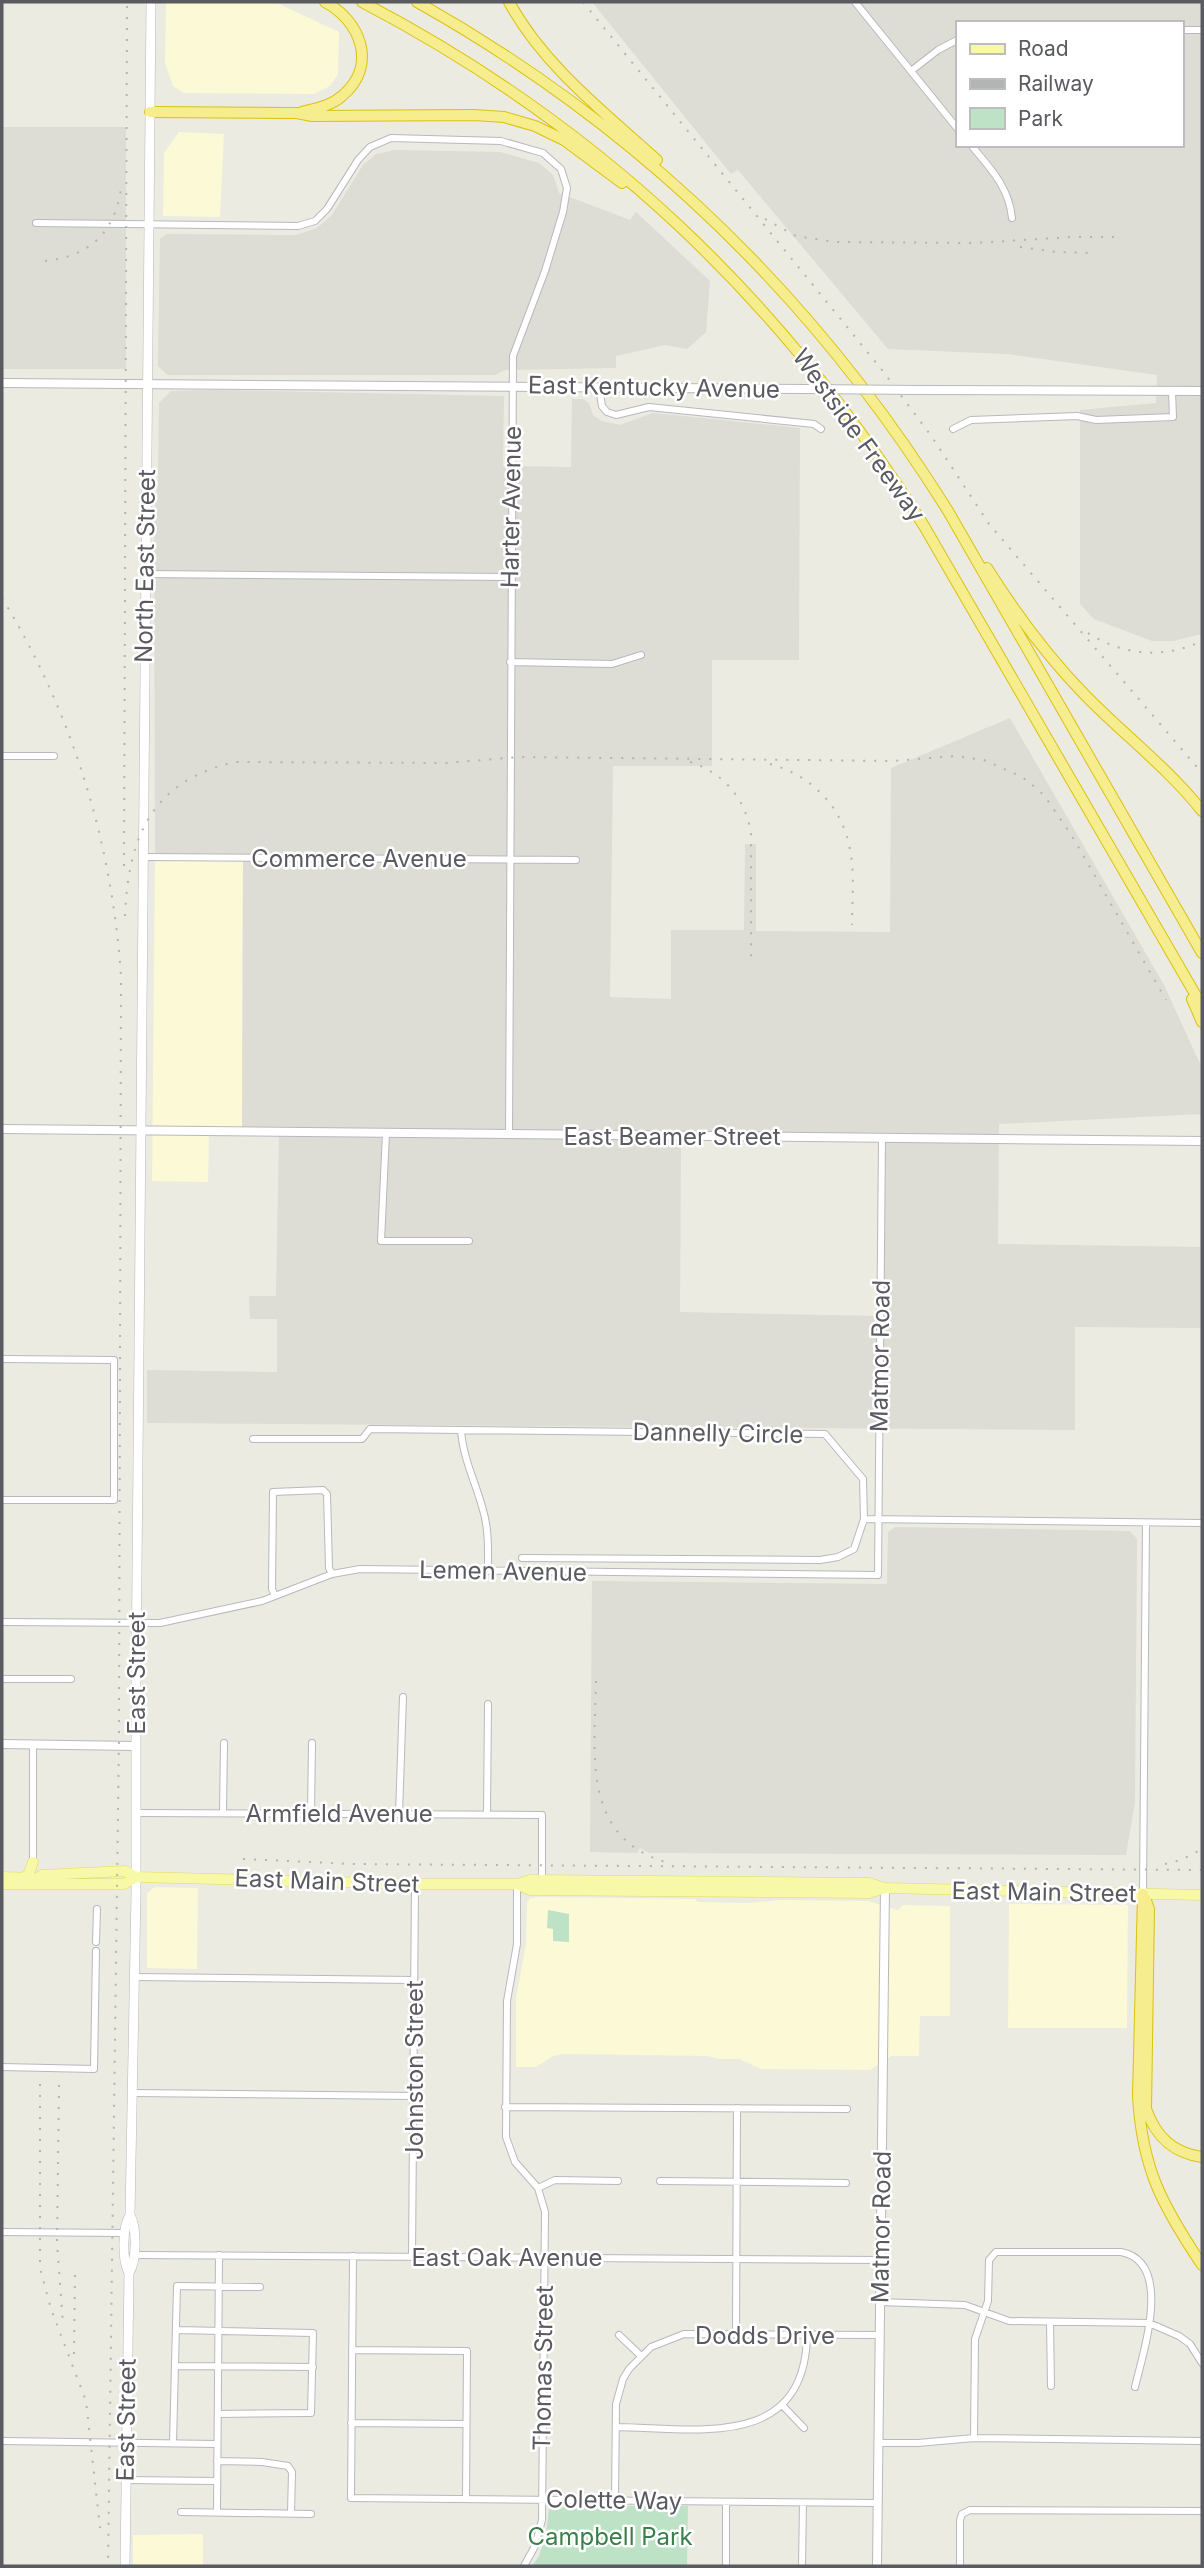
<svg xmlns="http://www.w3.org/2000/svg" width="1204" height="2568" viewBox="0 0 1204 2568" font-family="Inter,sans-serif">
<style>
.commercial{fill:#fbf9d6}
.industrial{fill:#dddcd5;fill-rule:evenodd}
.green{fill:#bee2c5}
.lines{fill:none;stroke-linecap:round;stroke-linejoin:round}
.minor-casing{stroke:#b8b9bf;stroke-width:8}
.tertiary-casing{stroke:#b8b9bf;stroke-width:10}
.secondary-casing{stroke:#b6b8be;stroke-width:10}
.primary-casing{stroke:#e6d95e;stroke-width:11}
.motorway-casing{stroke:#dcc110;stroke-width:12}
.minor{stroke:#fff;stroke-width:6}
.tertiary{stroke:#fff;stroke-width:8}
.secondary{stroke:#fff;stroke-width:9}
.primary{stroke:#f7f9a8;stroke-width:10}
.motorway{stroke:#f5ed8e;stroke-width:10}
.rail{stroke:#b3b4b4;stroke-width:2;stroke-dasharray:2 9;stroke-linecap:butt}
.tertiary-bridge-casing{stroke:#b8b9bf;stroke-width:10;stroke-linecap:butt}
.tertiary-bridge{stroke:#fff;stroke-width:8}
.labels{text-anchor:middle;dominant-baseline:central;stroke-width:5;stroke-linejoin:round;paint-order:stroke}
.street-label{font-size:24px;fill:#595b61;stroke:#fff}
.park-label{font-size:24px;fill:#3a7f4a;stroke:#fff}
</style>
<rect width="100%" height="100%" fill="#ebebe1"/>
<path class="commercial" d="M 166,2 L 275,2 L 339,32 L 338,74 L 330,86 L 314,94 L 184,93 L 173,86 L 165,63 Z
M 179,132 L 224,134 L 220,217 L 163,216 L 164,153 Z
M 155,856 L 243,857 L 242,1131 L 209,1131 L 208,1182 L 152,1181 Z
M 155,1887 L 198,1888 L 197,1969 L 147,1968 L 147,1893 Z
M 537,1897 L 695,1899 L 698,1902 L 747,1903 L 781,1900 L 868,1901 L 898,1910 L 903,1905 L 950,1906 L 950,2016 L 920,2016 L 919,2056 L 891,2056 L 870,2070 L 761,2069 L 739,2059 L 719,2059 L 708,2056 L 564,2054 L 553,2056 L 536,2067 L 516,2067 L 516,1998 L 526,1944 L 527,1903 L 530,1898 Z
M 1009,1904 L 1128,1905 L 1127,2028 L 1008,2028 Z
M 203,2534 L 203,2566 L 133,2566 L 133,2535 Z"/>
<path class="industrial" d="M 592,2 L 1202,2 L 1202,634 L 1173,641 L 1152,641 L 1094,619 L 1080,604 L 1080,410 L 1156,403 L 1157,375 L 1008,354 L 888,349 L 738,170 L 731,174 ZM 957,23 L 1181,23 L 1181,145 L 957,145 Z
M 2,127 L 126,127 L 126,369 L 2,369 Z
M 395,150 L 500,152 L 539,163 L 553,175 L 559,193 L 630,220 L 636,212 L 710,281 L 706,332 L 687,349 L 665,345 L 616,356 L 616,368 L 505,370 L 495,375 L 168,375 L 158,366 L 160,239 L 167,234 L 296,235 L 317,228 L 332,215 L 363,165 L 376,154 Z
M 215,390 L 504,396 L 503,466 L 571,467 L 572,399 L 583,399 L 589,403 L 593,415 L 602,421 L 620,425 L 653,413 L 800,428 L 799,660 L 712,660 L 712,766 L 613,766 L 610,997 L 671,999 L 671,930 L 744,930 L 745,844 L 756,844 L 756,931 L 890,932 L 891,768 L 1010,718 L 1164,985 L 1202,1068 L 1202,1114 L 999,1124 L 998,1244 L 1202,1247 L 1202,1328 L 1075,1327 L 1075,1430 L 147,1423 L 147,1370 L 277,1372 L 277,1319 L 250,1319 L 249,1296 L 276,1296 L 279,1132 L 242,1131 L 243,858 L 155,856 L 154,518 L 158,478 L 159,403 L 171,391 ZM 681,1136 L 882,1137 L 880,1316 L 680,1312 Z
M 895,1527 L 1130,1531 L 1137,1539 L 1135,1802 L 1126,1855 L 649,1853 L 640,1848 L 637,1853 L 590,1852 L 592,1581 L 887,1584 L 888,1532 Z"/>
<path class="green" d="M 548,1910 L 569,1914 L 569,1942 L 553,1941 L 553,1929 L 547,1928 Z
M 553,2506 L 688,2506 L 687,2566 L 532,2566 L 539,2556 L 546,2534 L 549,2509 Z"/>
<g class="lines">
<defs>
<path id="minor" d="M 855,2 L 957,128
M 1181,30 L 1202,30
M 911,71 L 938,50 L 957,40
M 971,145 C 990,168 1009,187 1012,218
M 36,223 L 298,226 L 315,221 L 327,209 L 358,160 L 370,147 L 391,138 L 501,141 L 543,153 L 561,169 L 567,188 L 563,212 L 545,271 L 513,356 L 509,1135
M 599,388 L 602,406 L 607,412 L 616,415 L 649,407 L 814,424 L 821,429
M 953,429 L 971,420 L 1077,416 L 1096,420 L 1173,417 L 1172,392
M 144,574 L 511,577
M 510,662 L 612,664 L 641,655
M 2,756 L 54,756
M 143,857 L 576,860
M 386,1133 L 381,1241 L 469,1241
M 2,1359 L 114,1360 L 114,1500 L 2,1500
M 461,1430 C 463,1459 476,1483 483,1510 C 489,1530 488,1551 488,1571
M 253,1439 L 362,1439 L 370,1429 L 825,1434 L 863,1479 L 864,1519 L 854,1549 L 838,1557 L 820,1560 L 522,1558
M 864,1519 L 1202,1523
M 275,1596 L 272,1589 L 273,1492 L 323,1490 L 327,1494 L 329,1568 L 332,1574
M 2,1622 L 160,1623 L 262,1601 L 332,1574 L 360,1569 L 878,1575 L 882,1137
M 2,1679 L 71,1679
M 135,1813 L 542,1815 L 542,1880
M 223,1813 L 224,1743
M 311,1813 L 312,1743
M 399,1814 L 403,1697
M 487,1814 L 488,1704
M 33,1862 L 33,1744
M 517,1884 L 517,1944 L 507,2001 L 506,2137 L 515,2162 L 538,2188 L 545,2212 L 542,2520 L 535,2546 L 524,2566
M 1143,1894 L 1146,1523
M 96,1942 L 97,1909
M 134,1977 L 414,1980
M 2,2067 L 94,2069 L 96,1951
M 132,2093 L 414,2096
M 505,2107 L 847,2109
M 660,2181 L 846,2183
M 538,2188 L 555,2180 L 618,2181
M 2,2232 L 125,2233
M 133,2255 L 880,2260
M 353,2256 L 351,2498 L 878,2503
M 412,2257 L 415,1884
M 880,2302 L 965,2305 L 1009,2321 L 1149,2323 L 1179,2336 L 1190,2344 L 1202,2363
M 1050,2322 L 1051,2386
M 177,2330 L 313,2333 L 311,2413 L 218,2414
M 736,2334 L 737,2108
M 619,2335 L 641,2356
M 352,2350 L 467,2351 L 466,2499
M 177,2366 L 313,2367
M 782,2405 L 804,2428
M 351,2423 L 466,2424
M 616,2427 C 697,2428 805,2451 807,2335
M 974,2438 L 975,2339 L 988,2301 L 989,2260 L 996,2252 L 1121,2252 C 1174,2262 1143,2352 1135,2387
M 2,2441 L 217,2444
M 173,2443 L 177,2286 L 260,2287
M 879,2443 L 918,2443 L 974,2438 L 1202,2441
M 217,2461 L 262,2462 L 288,2466 L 292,2472 L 291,2513
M 125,2480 L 216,2481
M 615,2500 L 616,2404 L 623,2379 L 629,2369 L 651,2347 L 684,2334 L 879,2335
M 217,2511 L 219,2255
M 181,2512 L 311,2514
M 726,2566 L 726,2502
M 802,2566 L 803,2503
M 960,2566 L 960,2520 L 962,2514 L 970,2510 L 1202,2511"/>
<path id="tertiary" d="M 2,383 L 808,389
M 916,390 L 1202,391
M 2,1129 L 1202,1141
M 2,1744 L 135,1746
M 877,2566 L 885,1888"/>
<path id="secondary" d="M 129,2273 C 122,2260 122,2228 130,2215
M 125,2566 L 129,2273 C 137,2260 137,2228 130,2215 L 136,1892 L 136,1684 L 151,2"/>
<path id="primary" d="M 2,1877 L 37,1878 L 42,1875 L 125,1871 L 136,1877 L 415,1884 L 517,1884 L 530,1880 L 869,1883 L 885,1888 L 1202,1895
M 25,1877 L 29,1873 L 33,1862
M 2,1884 L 124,1884 L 136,1877
M 517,1884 L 530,1890 L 869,1893 L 885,1888"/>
<path id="motorway" d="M 362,2 C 601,127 780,298 924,526 L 1202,1006
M 417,2 C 638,126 814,296 948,511 L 1202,953
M 509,2 C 544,66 604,112 657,160
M 150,112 L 297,113 L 312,116 L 474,115 L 504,117 L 535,126 L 564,140 L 622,183
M 302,112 C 316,108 331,106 342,96 C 378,66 361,21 325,2
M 987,568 C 1016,614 1047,656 1085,695 C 1123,734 1168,768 1202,811
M 1192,999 L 1202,1022
M 1143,1894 L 1138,2096 C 1142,2169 1162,2205 1202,2265
M 1145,1898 L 1149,1909 L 1146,2109 C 1156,2137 1173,2153 1202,2157"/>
</defs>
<use href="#minor" class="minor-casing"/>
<use href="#tertiary" class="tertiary-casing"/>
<use href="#secondary" class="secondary-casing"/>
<use href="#primary" class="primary-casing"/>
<use href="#motorway" class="motorway-casing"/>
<use href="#minor" class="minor"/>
<use href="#tertiary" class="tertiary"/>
<use href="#secondary" class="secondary"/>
<use href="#primary" class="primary"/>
<use href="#motorway" class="motorway"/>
<path class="rail" d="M 583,2 L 882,370 L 932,437 L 989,524 L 1202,773
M 765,219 L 796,236 L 834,242 L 974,243 L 1072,237 L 1117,237
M 1020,247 L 1056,252 L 1092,253
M 45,261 C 89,256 114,234 121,189
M 2,598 C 72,712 112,842 121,976 L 119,1736 L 108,2566
M 1088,633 C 1124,656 1164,659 1202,641
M 690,762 C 724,773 746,799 751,834 L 751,960
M 770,764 C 811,775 843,807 850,850 C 855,874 852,901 852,925
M 124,866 L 127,2
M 125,916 C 128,837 152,780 236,762 L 445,763 L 519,757 L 892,761 L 956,756 L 984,760 L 1022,777 L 1040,791 L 1048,801 L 1072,836 L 1166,1000
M 596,1681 C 595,1752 580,1839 669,1863
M 243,1859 L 352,1864 L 1202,1870
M 1165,1864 L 1181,1860 L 1202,1849
M 40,2084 L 40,2268 L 51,2309 L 86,2401 L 100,2528
M 59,2085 L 57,2243 L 63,2324
M 74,2354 L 75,2274"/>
<defs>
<path id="tertiary-bridge" d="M 808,389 L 916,390"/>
</defs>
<use href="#tertiary-bridge" class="tertiary-bridge-casing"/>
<use href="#tertiary-bridge" class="tertiary-bridge"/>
</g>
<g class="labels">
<g class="street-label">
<text transform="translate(654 387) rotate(1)">East Kentucky Avenue</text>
<text transform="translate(859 435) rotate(54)">Westside Freeway</text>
<text transform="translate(511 507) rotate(-89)">Harter Avenue</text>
<text transform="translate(145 566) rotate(-89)">North East Street</text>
<text x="359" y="858">Commerce Avenue</text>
<text x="672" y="1136">East Beamer Street</text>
<text transform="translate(880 1356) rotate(-89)">Matmor Road</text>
<text transform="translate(718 1433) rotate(1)">Dannelly Circle</text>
<text transform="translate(503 1571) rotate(1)">Lemen Avenue</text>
<text transform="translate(136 1673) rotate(-90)">East Street</text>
<text x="339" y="1813">Armfield Avenue</text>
<text transform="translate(327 1881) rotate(2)">East Main Street</text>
<text transform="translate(1044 1892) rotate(1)">East Main Street</text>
<text transform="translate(414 2070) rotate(-90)">Johnston Street</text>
<text transform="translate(881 2227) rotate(-89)">Matmor Road</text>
<text x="507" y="2257">East Oak Avenue</text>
<text x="765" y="2335">Dodds Drive</text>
<text transform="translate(543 2368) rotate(-89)">Thomas Street</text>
<text transform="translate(126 2420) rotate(-89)">East Street</text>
<text transform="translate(614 2500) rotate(1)">Colette Way</text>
</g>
<g class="park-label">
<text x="610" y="2536">Campbell Park</text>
</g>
</g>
<rect width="1204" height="2568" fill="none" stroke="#595b61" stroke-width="7"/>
<rect x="956" y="21" width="228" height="126" fill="#ffffff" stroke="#bdbdc0" stroke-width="2"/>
<rect x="970" y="44" width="35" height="10" fill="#f7f9a8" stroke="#bdbdc0" stroke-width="2"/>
<text x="1018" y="56" font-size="21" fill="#595b61">Road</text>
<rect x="970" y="79" width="35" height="10" fill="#b3b4b4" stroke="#bdbdc0" stroke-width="2"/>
<text x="1018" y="91" font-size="21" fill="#595b61">Railway</text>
<rect x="970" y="108" width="35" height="21" fill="#bee2c5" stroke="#bdbdc0" stroke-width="2"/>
<text x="1018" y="126" font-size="21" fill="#595b61">Park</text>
</svg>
